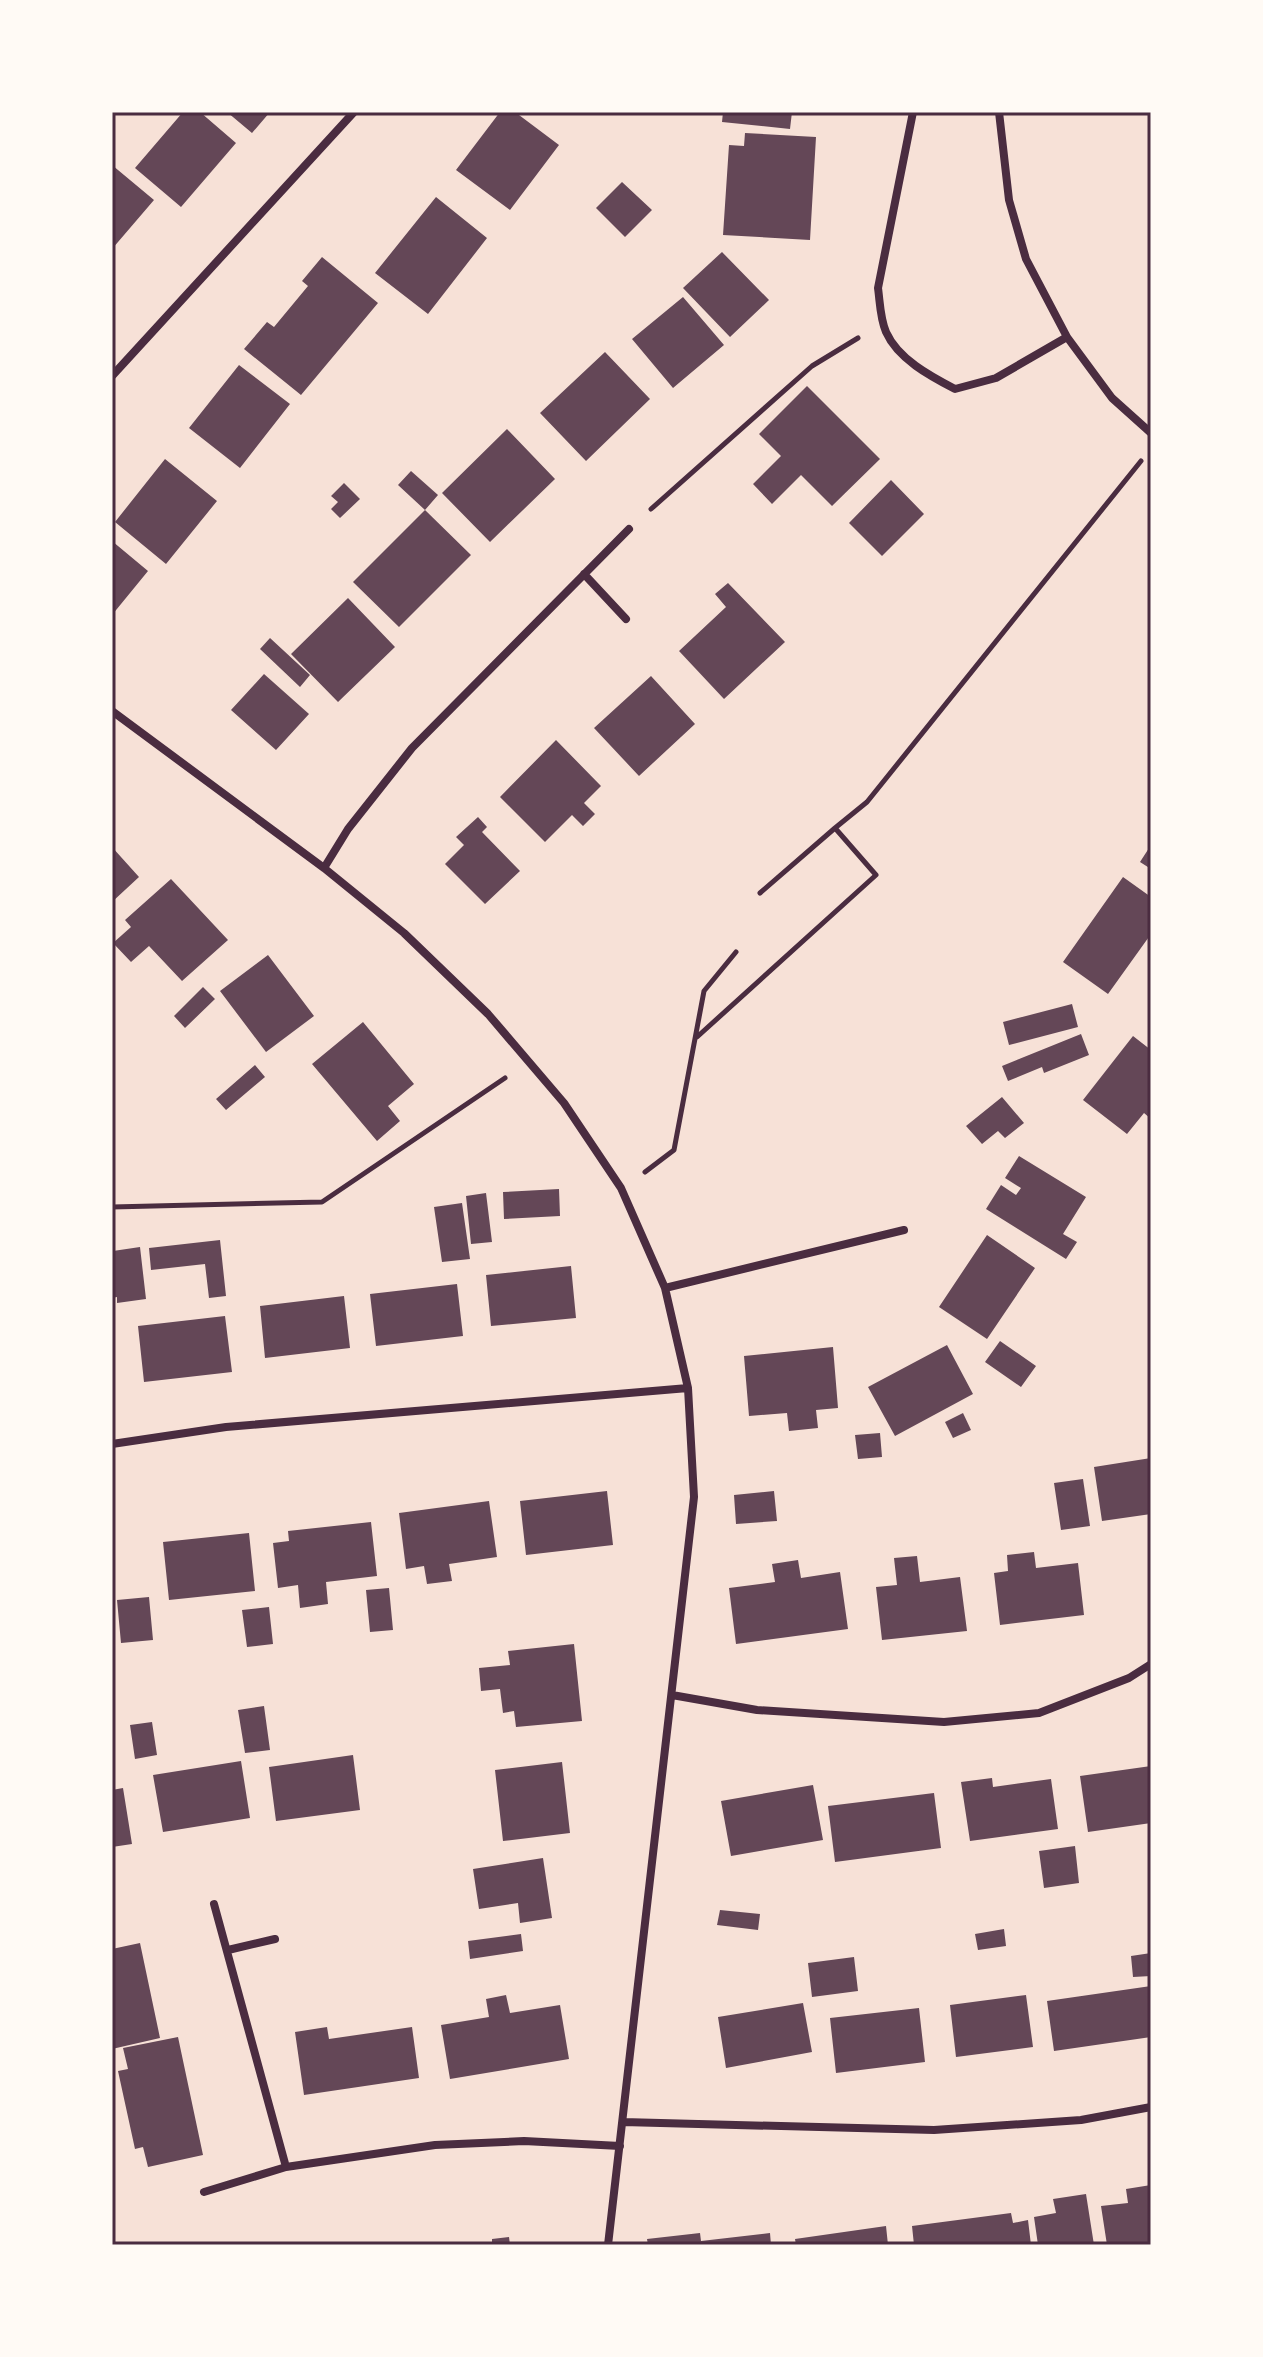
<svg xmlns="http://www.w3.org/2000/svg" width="1263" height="2357" viewBox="0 0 1263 2357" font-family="'Fira Sans Condensed',sans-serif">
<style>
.building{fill:#644757}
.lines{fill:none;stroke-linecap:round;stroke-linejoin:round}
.path{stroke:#4a2c40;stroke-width:5}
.minor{stroke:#4a2c40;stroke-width:8}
.neatline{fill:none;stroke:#4a2c40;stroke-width:3}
</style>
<rect width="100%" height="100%" fill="#f7e1d7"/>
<path class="building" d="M 183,112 L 200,112 L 236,143 L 181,207 L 135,168 Z
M 227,112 L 270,112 L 252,133 Z
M 500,112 L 515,112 L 559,145 L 510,210 L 456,170 Z
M 723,112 L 792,112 L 790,129 L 722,122 Z
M 745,133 L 816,137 L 810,240 L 723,235 L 729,145 L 744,146 Z
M 112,165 L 154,200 L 112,249 Z
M 622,182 L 652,210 L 625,237 L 596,208 Z
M 436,197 L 487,238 L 428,314 L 375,273 Z
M 722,252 L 769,300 L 730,337 L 683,288 Z
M 322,257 L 378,303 L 301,395 L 244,349 L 267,322 L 274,327 L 308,286 L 302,281 Z
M 683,297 L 724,345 L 673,388 L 632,339 Z
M 605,352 L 650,399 L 586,461 L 540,413 Z
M 239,365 L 290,404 L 240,468 L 189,428 Z
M 807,386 L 880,459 L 832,506 L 801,475 L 772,504 L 753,484 L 781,456 L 759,434 Z
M 507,429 L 555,479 L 490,542 L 442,493 Z
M 165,459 L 217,501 L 166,564 L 115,522 Z
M 411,471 L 438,495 L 425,510 L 398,485 Z
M 891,480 L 924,514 L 882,556 L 849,523 Z
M 344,483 L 360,499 L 340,518 L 331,509 L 338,502 L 331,496 Z
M 425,510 L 471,555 L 399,627 L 353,582 Z
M 112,541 L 148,571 L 112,615 Z
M 728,583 L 785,642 L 724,699 L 679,651 L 726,607 L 715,594 Z
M 348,598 L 395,647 L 338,702 L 291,654 Z
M 270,638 L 310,675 L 300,687 L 260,649 Z
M 264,674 L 309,714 L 276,750 L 231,710 Z
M 651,676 L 695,724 L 639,776 L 594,728 Z
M 556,740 L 601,786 L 584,803 L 595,814 L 583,826 L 572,815 L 545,842 L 500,797 Z
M 478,817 L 487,827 L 482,832 L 520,871 L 485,904 L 445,864 L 464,845 L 456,837 Z
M 1151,845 L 1151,869 L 1140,862 Z
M 112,847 L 139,877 L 112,902 Z
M 1123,877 L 1151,897 L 1151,934 L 1108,994 L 1063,962 Z
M 171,879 L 228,940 L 182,981 L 149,946 L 131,962 L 113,943 L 131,927 L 125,920 Z
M 268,955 L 314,1016 L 266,1052 L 220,991 Z
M 203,987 L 215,999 L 185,1028 L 174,1016 Z
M 1072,1004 L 1078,1027 L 1009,1045 L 1003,1022 Z
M 363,1022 L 414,1084 L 388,1106 L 400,1121 L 377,1141 L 312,1064 Z
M 1081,1034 L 1089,1055 L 1044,1073 L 1042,1067 L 1008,1081 L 1002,1066 Z
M 1133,1036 L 1151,1050 L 1151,1119 L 1144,1113 L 1127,1134 L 1083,1100 Z
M 255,1065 L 265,1077 L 226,1110 L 216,1099 Z
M 1002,1097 L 1024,1123 L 1005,1138 L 998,1131 L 982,1144 L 966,1126 Z
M 1019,1156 L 1086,1197 L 1063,1234 L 1077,1242 L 1066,1259 L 986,1209 L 1001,1185 L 1016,1195 L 1021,1188 L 1005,1178 Z
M 559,1189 L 560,1216 L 504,1219 L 503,1192 Z
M 486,1193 L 492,1242 L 471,1244 L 466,1196 Z
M 462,1203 L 470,1259 L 442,1262 L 434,1207 Z
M 987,1235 L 1035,1268 L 987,1339 L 939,1307 Z
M 220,1240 L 226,1296 L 209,1298 L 205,1264 L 151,1270 L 149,1248 Z
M 140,1247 L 146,1299 L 117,1303 L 117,1297 L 112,1298 L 113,1251 Z
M 571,1266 L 576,1318 L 491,1326 L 486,1275 Z
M 457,1284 L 463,1336 L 376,1346 L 370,1294 Z
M 344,1296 L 350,1348 L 265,1358 L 260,1306 Z
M 225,1316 L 232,1372 L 144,1382 L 138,1326 Z
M 1000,1341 L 1036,1366 L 1021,1387 L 985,1362 Z
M 947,1345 L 973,1394 L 895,1436 L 868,1387 Z
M 833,1347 L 838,1408 L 816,1410 L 818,1428 L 789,1431 L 787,1413 L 749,1416 L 744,1356 Z
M 963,1413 L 971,1430 L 953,1438 L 945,1422 Z
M 880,1433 L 882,1457 L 858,1459 L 855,1435 Z
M 1151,1458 L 1151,1514 L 1102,1521 L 1094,1467 Z
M 1083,1479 L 1090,1526 L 1061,1530 L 1054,1483 Z
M 607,1491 L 613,1545 L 526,1555 L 520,1501 Z
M 774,1491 L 777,1521 L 736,1524 L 734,1495 Z
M 489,1501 L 497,1557 L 449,1564 L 452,1581 L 427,1584 L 424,1566 L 406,1569 L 399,1513 Z
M 371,1522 L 377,1576 L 326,1582 L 328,1604 L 300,1608 L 298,1585 L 278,1588 L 273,1543 L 289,1541 L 288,1531 Z
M 249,1533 L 255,1591 L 169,1600 L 163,1542 Z
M 1034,1552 L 1036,1568 L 1078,1563 L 1084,1615 L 1000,1625 L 994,1573 L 1008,1571 L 1007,1555 Z
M 917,1556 L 920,1582 L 960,1577 L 967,1631 L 882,1640 L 876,1587 L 897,1585 L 894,1558 Z
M 798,1560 L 801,1578 L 840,1572 L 848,1629 L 736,1644 L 729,1588 L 775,1582 L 772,1564 Z
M 389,1588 L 393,1630 L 370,1632 L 366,1590 Z
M 149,1597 L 153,1640 L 121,1643 L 117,1600 Z
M 269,1607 L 273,1644 L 247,1647 L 242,1610 Z
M 574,1644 L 582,1721 L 516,1727 L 514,1711 L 503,1713 L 500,1689 L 481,1691 L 479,1668 L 510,1665 L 508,1651 Z
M 264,1706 L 270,1750 L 245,1753 L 238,1710 Z
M 152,1722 L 157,1755 L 135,1759 L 130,1725 Z
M 353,1755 L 360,1810 L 276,1821 L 269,1767 Z
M 241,1761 L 250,1818 L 163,1832 L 153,1775 Z
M 562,1762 L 570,1833 L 503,1841 L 495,1770 Z
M 1151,1766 L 1151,1823 L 1088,1832 L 1080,1776 Z
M 992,1778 L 993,1787 L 1051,1779 L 1058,1829 L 970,1841 L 961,1782 Z
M 813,1785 L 823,1840 L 731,1856 L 721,1801 Z
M 123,1788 L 132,1844 L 112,1847 L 112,1790 Z
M 934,1793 L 941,1848 L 835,1862 L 828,1806 Z
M 1075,1846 L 1079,1883 L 1044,1888 L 1039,1851 Z
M 543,1858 L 552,1918 L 520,1923 L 518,1903 L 479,1909 L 473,1869 Z
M 720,1910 L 760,1914 L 758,1930 L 717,1925 Z
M 1004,1929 L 1006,1946 L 978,1950 L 975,1934 Z
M 521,1934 L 523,1951 L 470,1959 L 468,1941 Z
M 140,1943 L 160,2038 L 112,2049 L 112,1949 Z
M 1151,1953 L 1151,1976 L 1133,1977 L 1131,1956 Z
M 854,1957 L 858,1991 L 812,1997 L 808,1963 Z
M 1151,1986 L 1151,2037 L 1054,2051 L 1047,2001 Z
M 506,1995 L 510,2013 L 560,2005 L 569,2059 L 450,2079 L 441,2025 L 489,2017 L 486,1999 Z
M 1026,1995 L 1033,2047 L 956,2057 L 950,2005 Z
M 803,2003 L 812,2052 L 726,2068 L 718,2017 Z
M 919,2008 L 925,2062 L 836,2073 L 830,2018 Z
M 327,2027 L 329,2039 L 412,2027 L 419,2078 L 304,2095 L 295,2032 Z
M 178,2037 L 203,2155 L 148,2167 L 143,2147 L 135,2149 L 118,2071 L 128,2069 L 123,2048 Z
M 1151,2185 L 1151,2245 L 1107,2245 L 1101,2206 L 1128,2203 L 1126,2189 Z
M 1086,2194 L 1094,2245 L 1038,2245 L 1034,2217 L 1056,2213 L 1053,2199 Z
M 1011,2213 L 1013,2223 L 1028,2220 L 1031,2245 L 914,2245 L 912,2226 Z
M 886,2226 L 888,2245 L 796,2245 L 795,2239 Z
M 700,2233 L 701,2241 L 770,2233 L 771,2245 L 648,2245 L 647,2239 Z
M 509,2237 L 510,2245 L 492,2245 L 492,2239 Z"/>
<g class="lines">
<path class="path" d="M 651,509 L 812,366 L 858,338
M 760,893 L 835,828
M 697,1037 L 876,875 L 835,828 L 867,802 L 1141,461
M 645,1172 L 674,1150 L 704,991 L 736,952
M 112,1207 L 322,1202 L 505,1078"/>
<path class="minor" d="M 913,112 L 878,288 C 880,302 880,318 886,332 C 898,359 930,376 955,389 L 996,378 L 1067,337
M 999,112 L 1009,200 L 1026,259 L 1067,337 L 1112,398 L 1151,433
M 112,376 L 354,112
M 584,574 L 626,619
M 112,711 L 324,868 L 404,933 L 488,1014 L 564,1103 L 621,1188 L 665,1288 L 688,1388 L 694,1497 L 608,2245
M 324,868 L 348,829 L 412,748 L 629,529
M 665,1288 L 904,1230
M 112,1444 L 226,1427 L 688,1388
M 672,1695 L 757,1710 L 944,1722 L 1039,1713 L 1129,1678 L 1151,1664
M 214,1904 L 286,2167
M 228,1950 L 275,1939
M 623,2122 L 934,2130 L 1081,2120 L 1151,2107
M 204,2192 L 286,2167 L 435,2145 L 524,2141 L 620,2146"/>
</g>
<rect width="1263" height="2357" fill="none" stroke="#fffaf5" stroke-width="228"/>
<rect x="114" y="114" width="1035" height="2129" class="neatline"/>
</svg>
